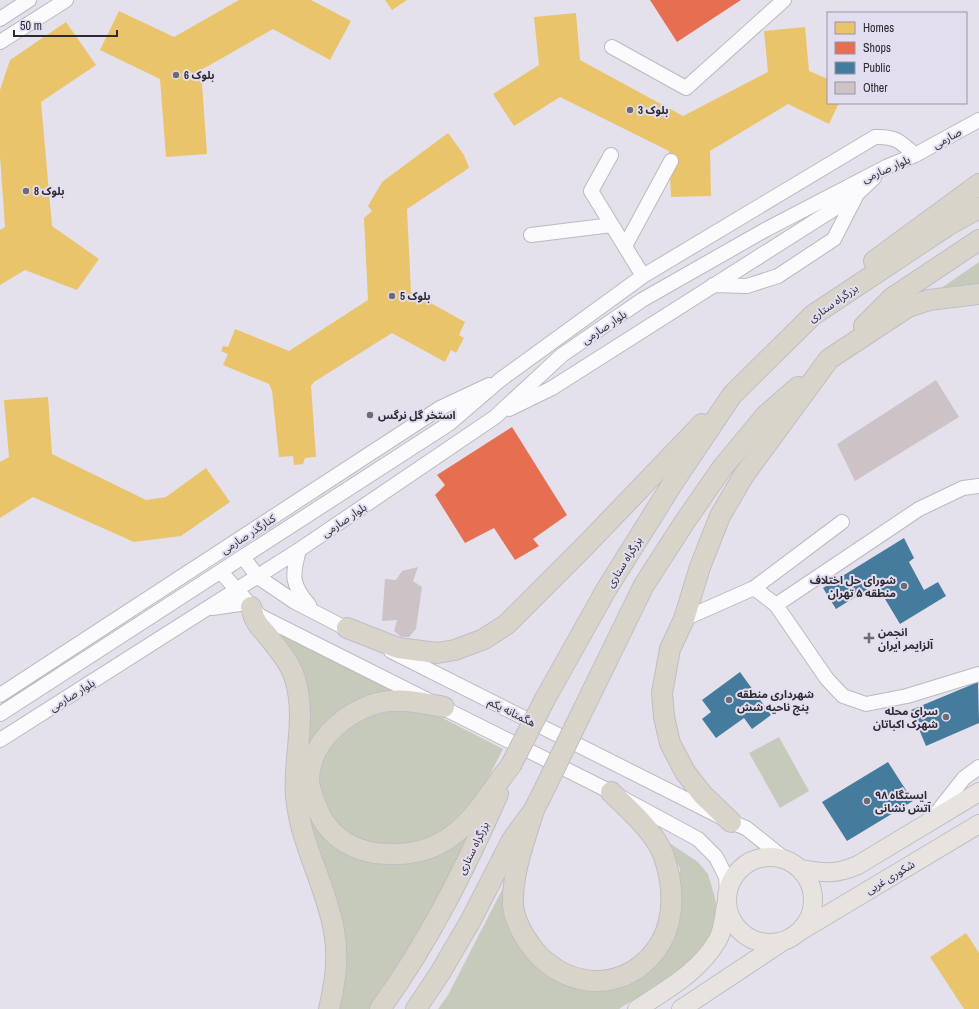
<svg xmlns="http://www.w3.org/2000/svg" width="979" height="1009" viewBox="0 0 979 1009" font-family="'Archivo Narrow','Noto Sans Arabic',sans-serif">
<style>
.green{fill:#c6cabb}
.homes{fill:#e9c46a}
.shops{fill:#e76f51}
.public{fill:#457b9d}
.building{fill:#cdc3c7}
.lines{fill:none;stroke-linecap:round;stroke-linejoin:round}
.minor-casing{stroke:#bbb9c1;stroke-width:16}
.major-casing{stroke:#c0bec3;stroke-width:20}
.highway-casing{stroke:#c0bec3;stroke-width:22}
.minor{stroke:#fbfafc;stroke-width:14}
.major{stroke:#e7e3de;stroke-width:18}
.highway{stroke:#d9d4ca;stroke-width:20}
.highway-bridge-casing{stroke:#c0bec3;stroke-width:22;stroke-linecap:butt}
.highway-bridge{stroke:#d9d4ca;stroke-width:20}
.poi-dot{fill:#6d6b73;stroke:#e3ddf0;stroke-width:1.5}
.labels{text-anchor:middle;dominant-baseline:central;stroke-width:4;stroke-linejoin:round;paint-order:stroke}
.poi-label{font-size:11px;font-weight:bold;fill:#2d2b32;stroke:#e3ddf0;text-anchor:start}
.street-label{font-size:11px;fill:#2d2b32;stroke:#e3ddf0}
</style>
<rect width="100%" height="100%" fill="#e4e1ec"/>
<path class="green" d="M 979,262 L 979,287 L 937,291 Z
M 269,628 L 357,673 L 419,698 L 382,695 L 309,754 L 305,721 Z
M 375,710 L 429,711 L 503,749 L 475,804 L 447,831 L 410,846 L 359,843 L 328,818 L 320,800 L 318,766 L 340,729 Z
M 779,737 L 809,791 L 780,808 L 749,753 Z
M 303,792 L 312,815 L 381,860 L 475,822 L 411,953 L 370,1009 L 334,1009 L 337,993 Z
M 668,842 L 698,862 L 708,874 L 715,898 L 718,917 L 708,940 L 688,964 L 619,1009 L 438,1009 L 448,995 L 503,888 L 504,913 L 540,967 L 633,976 L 680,905 L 680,869 Z"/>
<path class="homes" d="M 239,0 L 311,0 L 351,21 L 330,60 L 273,29 L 201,70 L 207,154 L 166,157 L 160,79 L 100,50 L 119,11 L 174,37 Z
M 385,0 L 407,0 L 392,10 Z
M 576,13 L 580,60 L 683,116 L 768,72 L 764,31 L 805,27 L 809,71 L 828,79 L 828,103 L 839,103 L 829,124 L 788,104 L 710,151 L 711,196 L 671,197 L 669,151 L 560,97 L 514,126 L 493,94 L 539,65 L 534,17 Z
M 66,22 L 96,65 L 41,102 L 52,226 L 99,259 L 77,290 L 25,270 L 0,285 L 0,230 L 5,227 L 0,156 L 0,90 L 10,60 Z
M 448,133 L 464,155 L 469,168 L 407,209 L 411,292 L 465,322 L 459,335 L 464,338 L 456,353 L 451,350 L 445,362 L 392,333 L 314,382 L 311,386 L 316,457 L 305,458 L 303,464 L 294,465 L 293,456 L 279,457 L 272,391 L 269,384 L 223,365 L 228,354 L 221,351 L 223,346 L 228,347 L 235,329 L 289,351 L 368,300 L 364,218 L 372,211 L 368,206 L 382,182 Z
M 48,397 L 52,454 L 146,500 L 166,497 L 206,468 L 230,502 L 181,536 L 134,542 L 33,497 L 0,518 L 0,462 L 9,457 L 4,400 Z
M 966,933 L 979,953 L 979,1009 L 964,1009 L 930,957 Z"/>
<path class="shops" d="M 650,0 L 741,0 L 677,42 Z
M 512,427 L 567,515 L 533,539 L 539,546 L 515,560 L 494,528 L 465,543 L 435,495 L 445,485 L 437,475 Z"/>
<path class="public" d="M 904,538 L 914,558 L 909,562 L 924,590 L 938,582 L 946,596 L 900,624 L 876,584 L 836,609 L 823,588 Z
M 740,672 L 771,715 L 752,729 L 744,718 L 716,738 L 702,719 L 711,712 L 702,700 Z
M 978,682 L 979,723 L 926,746 L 911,710 Z
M 888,762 L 913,801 L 847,841 L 822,802 Z"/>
<path class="building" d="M 936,380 L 959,417 L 855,481 L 837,444 Z
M 418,567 L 413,581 L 422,587 L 416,629 L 409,637 L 401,637 L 394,631 L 397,620 L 382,621 L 385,579 L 396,580 L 402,571 Z"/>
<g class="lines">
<defs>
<path id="minor" d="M 0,19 L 29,0
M 0,42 L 66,0
M 612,47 L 686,88 L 784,0
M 611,155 L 591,191 L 643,276
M 531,235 L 612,225
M 625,246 L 671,161
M 713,285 L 747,286 L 778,276 L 834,239 L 856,196
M 509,409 L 552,388 L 856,195 L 874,178
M 299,550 C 292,576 291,584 309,605
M 243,557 L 258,577 L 295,602 L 355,633
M 221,572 L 260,616 L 611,792 L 698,839 L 716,857 L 726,877 L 727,891
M 754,588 L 842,522
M 776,605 L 919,509 L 963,488 L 979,486
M 212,608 L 247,603
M 684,619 L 754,588 L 776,605 L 827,679 L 843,696 L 866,704 L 907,696 L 979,674
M 391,651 L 731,822 L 746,828 L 786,860
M 0,695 L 440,408 L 489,385
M 0,714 L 450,423 L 500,380 L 643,276 L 875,137 C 896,136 901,142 915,155
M 0,740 L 299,550 L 495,417 L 562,355 L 642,300 L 765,230 L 886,167 L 915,155 L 979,120
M 934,816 L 964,778 L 979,767"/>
<path id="major" d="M727 900a43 43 0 1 1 86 0a43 43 0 1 1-86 0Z
M 800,869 C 824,873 835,875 858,865 L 979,792
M 802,930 L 979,824
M 637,1009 C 666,990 699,972 717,941 C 723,932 724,916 726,905
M 681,1009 L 782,942"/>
<path id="highway" d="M 874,261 L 979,184
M 864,326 L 892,298 L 979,240
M 251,607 C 253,611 253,617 256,621 C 258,626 264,631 267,635 C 278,649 290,662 295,679 C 307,718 293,757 296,796 C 300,844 326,884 334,931 C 339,958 335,983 329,1009
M 347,628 L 398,648 L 437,653 L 455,650 L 484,639 L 507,624 L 583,548 L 702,424
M 545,699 L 606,590 L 671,486 L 732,395 L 813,315 L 947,226 L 979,208
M 444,707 C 427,704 408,699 390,701 C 353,704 310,739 309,779 C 309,788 313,797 316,805 C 328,840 359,855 394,854 C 416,854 436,848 453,835 C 477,817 493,788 511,765
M 580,716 L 644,585 L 684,523 L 722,468 L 766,415 L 798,387
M 534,810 C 525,839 512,873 513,904 C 514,921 524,937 534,950 C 570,993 632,992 661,942 C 676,916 673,881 663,854 C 653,830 629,810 611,792
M 731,822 L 702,794 L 685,772 L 670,743 L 664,717 L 662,693 L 670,649 L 684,619 L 700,567 L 720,516 L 744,475 L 829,359 L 908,307 L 929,300 L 979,294
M 380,1009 C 428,943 465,869 498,794
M 416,1009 L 440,973 L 471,920 L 512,840 L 534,810 L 545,788"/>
</defs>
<use href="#minor" class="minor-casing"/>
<use href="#major" class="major-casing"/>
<use href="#highway" class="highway-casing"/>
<use href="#minor" class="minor"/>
<use href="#major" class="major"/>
<use href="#highway" class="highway"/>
<defs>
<path id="highway-bridge" d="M 511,765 L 545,699
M 545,788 L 580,716"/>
</defs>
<use href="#highway-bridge" class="highway-bridge-casing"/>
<use href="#highway-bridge" class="highway-bridge"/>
</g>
<g class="poi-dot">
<circle cx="176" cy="75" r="4"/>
<circle cx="630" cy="110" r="4"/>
<circle cx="26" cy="191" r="4"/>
<circle cx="392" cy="296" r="4"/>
<circle cx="370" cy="415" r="4"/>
<circle cx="904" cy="586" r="4"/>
<path d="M867 632h4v4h4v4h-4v4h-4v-4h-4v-4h4z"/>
<circle cx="729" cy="700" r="4"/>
<circle cx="946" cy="717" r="4"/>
<circle cx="867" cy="801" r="4"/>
</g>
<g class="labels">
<g class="poi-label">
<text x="184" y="75">بلوک 6</text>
<text x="638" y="110">بلوک 3</text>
<text x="34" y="191">بلوک 8</text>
<text x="400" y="296">بلوک 5</text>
<text x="378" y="415">استخر گل نرگس</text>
<text x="896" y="580" text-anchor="end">شورای حل اختلاف<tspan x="896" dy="13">منطقه ۵ تهران</tspan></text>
<text x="878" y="632">انجمن<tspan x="878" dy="13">آلزایمر ایران</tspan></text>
<text x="737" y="694">شهرداری منطقه<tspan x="737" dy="13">پنج ناحیه شش</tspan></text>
<text x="938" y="711" text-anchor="end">سرای محله<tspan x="938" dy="13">شهرک اکباتان</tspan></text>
<text x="875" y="795">ایستگاه ۹۸<tspan x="875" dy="13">آتش نشانی</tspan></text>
</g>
<g class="street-label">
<text transform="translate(947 138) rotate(-29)">صارمی</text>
<text transform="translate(886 169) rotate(-24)">بلوار صارمی</text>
<text transform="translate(833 303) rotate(-35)">بزرگراه ستاری</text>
<text transform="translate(604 327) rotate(-34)">بلوار صارمی</text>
<text transform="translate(344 520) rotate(-34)">بلوار صارمی</text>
<text transform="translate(248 534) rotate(-33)">کنارگذر صارمی</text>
<text transform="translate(624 562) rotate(-58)">بزرگراه ستاری</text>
<text transform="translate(72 695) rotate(-32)">بلوار صارمی</text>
<text transform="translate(512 712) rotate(27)">هگمتانه یکم</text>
<text transform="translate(473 848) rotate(-64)">بزرگراه ستاری</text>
<text transform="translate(890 877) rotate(-31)">شکوری غربی</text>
</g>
</g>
<rect x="827" y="12" width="140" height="92" fill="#e3ddf0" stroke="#9a96a4"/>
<rect x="835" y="22" width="20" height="12" fill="#e9c46a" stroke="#9a96a4"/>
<text x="863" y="32" font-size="12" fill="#2d2b32">Homes</text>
<rect x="835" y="42" width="20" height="12" fill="#e76f51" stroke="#9a96a4"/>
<text x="863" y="52" font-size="12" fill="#2d2b32">Shops</text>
<rect x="835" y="62" width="20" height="12" fill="#457b9d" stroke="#9a96a4"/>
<text x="863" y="72" font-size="12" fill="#2d2b32">Public</text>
<rect x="835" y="82" width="20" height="12" fill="#cdc3c7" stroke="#9a96a4"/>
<text x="863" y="92" font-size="12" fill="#2d2b32">Other</text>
<path d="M14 30v6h103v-6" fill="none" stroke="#2d2b32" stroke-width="2"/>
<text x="20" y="30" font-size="12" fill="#2d2b32" stroke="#e3ddf0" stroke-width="3" paint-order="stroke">50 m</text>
</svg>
